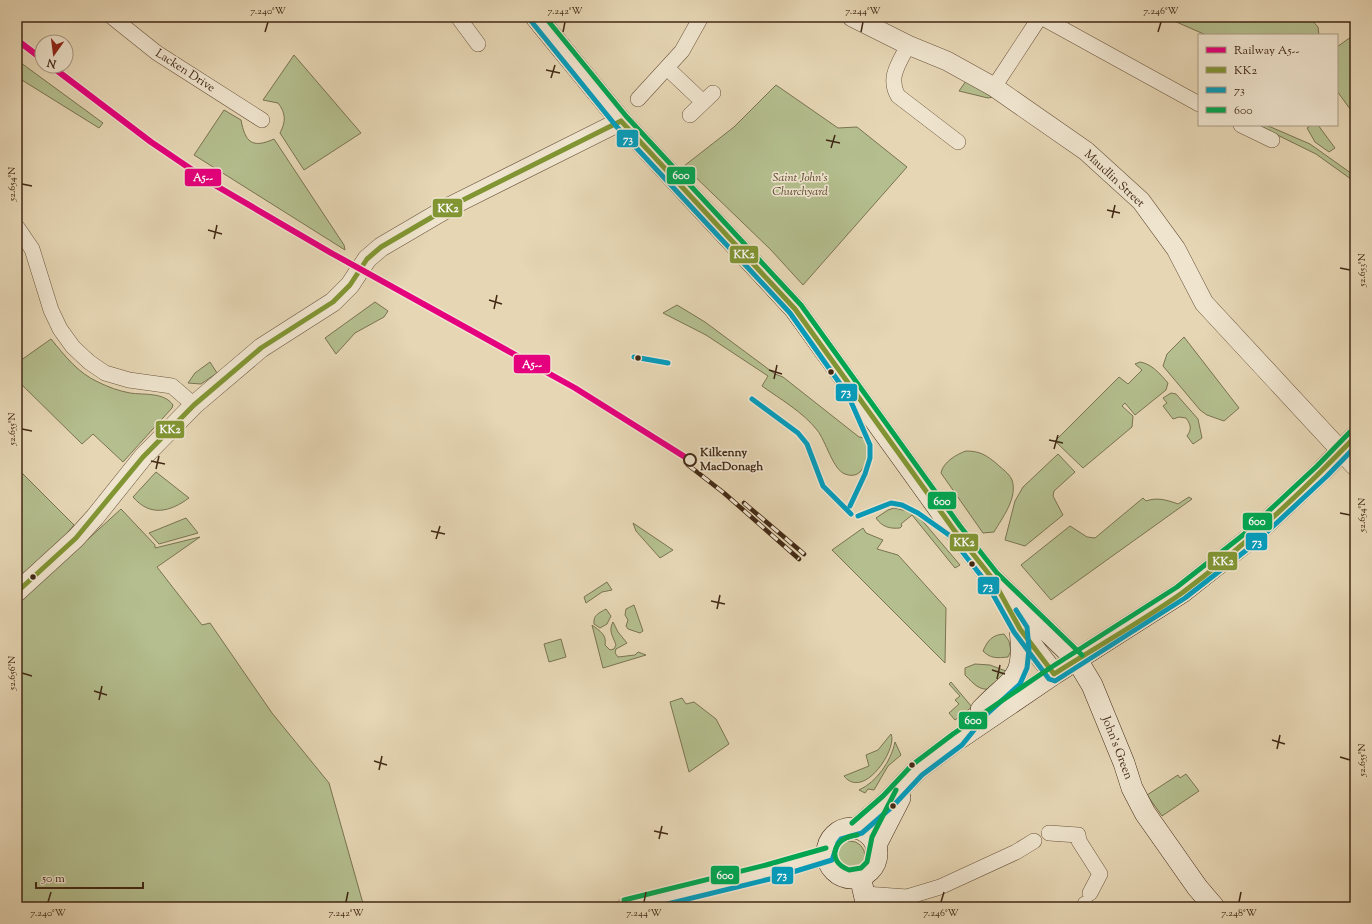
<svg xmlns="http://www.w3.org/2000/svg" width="1372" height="924" viewBox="0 0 1372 924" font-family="'Sorts Mill Goudy',serif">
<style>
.green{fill:#b4be8e;stroke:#7a7351}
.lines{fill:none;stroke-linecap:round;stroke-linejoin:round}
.minor-casing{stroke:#6a543c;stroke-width:16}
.tertiary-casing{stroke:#6a543c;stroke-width:20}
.secondary-casing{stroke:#412814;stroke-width:22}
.minor{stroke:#efe4ce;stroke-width:15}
.tertiary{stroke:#efe4ce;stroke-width:19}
.secondary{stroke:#efe4ce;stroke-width:21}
.rail-casing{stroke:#412814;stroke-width:4.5}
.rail{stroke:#efe4ce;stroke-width:3;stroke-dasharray:9;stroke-linecap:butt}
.bus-1-casing{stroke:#efe4ce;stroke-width:8}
.bus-2-casing{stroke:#efe4ce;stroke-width:8}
.bus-3-casing{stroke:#efe4ce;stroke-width:8}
.bus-1{stroke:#819533;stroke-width:5}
.bus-2{stroke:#069cbb;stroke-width:5}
.bus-3{stroke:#00a651;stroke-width:5}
.rail-1-casing{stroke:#efe4ce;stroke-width:9}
.rail-1{stroke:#e5007d;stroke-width:6}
.ticks{fill:none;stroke:#412814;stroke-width:1.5}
.bus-dot{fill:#412814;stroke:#efe4ce;stroke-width:1.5}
.stop-dot{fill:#efe4ce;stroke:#412814;stroke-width:2}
.labels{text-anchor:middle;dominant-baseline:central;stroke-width:3.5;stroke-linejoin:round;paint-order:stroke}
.street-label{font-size:12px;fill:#412814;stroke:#efe4ce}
.park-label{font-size:12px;font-style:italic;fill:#58462c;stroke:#efe4ce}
.stop-label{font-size:12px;font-weight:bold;fill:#412814;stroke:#efe4ce;text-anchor:start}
.line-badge{stroke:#efe4ce;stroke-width:1.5}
.badge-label{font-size:11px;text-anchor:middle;font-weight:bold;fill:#fff}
.neatline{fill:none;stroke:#412814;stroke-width:1.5}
.ticks-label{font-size:10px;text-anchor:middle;fill:#412814}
</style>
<rect width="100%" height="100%" fill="#e6d6b4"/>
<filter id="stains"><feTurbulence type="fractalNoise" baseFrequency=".005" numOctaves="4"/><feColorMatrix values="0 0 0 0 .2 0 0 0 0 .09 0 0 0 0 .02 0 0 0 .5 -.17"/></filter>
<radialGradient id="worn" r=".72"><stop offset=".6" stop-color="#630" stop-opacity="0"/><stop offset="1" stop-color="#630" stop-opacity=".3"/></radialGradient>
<path class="green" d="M 1165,17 L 1309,17 L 1318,27 L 1319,35 L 1206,35 Z
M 1355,37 L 1355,116 L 1337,91 L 1337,47 L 1348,39 Z
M 294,55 L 361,133 L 304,170 L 280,133 C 286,122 286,113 278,103 L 263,100 Z
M 17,60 L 103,123 L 99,128 L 17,77 Z
M 966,81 L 992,97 L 988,98 L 959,91 Z
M 776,85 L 838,128 L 857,127 L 907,167 L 803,285 L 771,250 L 684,166 L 734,127 Z
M 224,110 L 241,120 C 245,142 252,149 274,139 L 344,245 L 345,250 L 194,155 Z
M 1257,125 L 1266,125 L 1310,144 L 1355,176 L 1355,182 L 1316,154 Z
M 1311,125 L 1318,125 L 1335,148 L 1329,152 L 1315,142 L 1307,128 Z
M 375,302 L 388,311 L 384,317 L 355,333 L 336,354 L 325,338 Z
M 677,305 L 705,322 L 775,374 L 783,377 L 859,437 L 865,438 C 870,452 866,482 845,474 C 833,470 826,441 817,430 C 803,412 780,399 762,386 L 768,376 L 706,335 L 663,313 Z
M 1184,337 L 1239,408 L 1224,421 L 1207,415 L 1200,410 L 1163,366 L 1167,354 Z
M 51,339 C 65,356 78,373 98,382 C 108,387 119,391 130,393 C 144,395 164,392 173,405 L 172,408 L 123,462 L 93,434 L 82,444 L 17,380 L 17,363 Z
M 210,362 L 217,373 L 201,384 L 188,383 L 195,373 Z
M 1140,362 C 1152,364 1160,374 1168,383 L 1166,390 L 1135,415 L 1125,403 L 1122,406 L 1133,416 L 1132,427 L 1083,468 L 1055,441 L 1119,377 L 1128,384 L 1142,370 L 1135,364 Z
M 1171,393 L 1176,394 L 1198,419 L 1202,438 L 1193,444 L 1187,436 C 1192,429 1191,425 1186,418 L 1179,417 L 1173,419 L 1163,406 L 1167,403 L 1163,398 Z
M 966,451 C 980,451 986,455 997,464 C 1002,469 1009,473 1012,480 C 1018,498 1002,518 994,532 L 983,533 L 941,473 C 943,462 957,454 966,451 Z
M 1058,454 L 1075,472 L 1054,491 L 1053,496 L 1063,515 L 1025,546 L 1005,540 L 1015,501 L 1023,487 Z
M 17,468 L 74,525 L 62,539 L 17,579 Z
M 156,472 L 189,498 C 170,512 150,517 133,497 Z
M 1189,497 L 1192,499 L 1051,600 L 1021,565 L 1070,526 L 1087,537 L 1095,538 L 1143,498 L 1146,501 C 1157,497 1167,500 1178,504 Z
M 894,508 L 907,511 L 912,514 L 915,512 L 960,565 L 955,568 L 912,515 L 901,524 L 902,526 L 900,528 C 890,529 882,527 876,518 L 888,510 Z
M 121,509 L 155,545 L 155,548 L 200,537 L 157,567 L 202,625 L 210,623 L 272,713 L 329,783 L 364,907 L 17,907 L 17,604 Z
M 186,518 L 198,533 L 159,544 L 149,533 Z
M 633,523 L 673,550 L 660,558 L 636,531 Z
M 863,528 L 866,533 L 883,540 L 877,549 L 898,555 L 946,608 L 945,663 L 832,550 Z
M 607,582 L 612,590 L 602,592 L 586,603 L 584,597 Z
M 634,605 L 643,631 L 640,633 L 628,629 L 626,626 L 628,620 L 625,615 L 626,609 Z
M 606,609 L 611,616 L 607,624 L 600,628 L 594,624 C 593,615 599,613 606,609 Z
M 613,622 L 618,632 L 627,643 L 616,649 L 615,653 L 618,657 L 635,655 L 638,652 L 646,655 L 603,668 L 592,625 C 600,631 607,635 605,645 L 610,650 L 614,649 L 616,645 C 613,636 608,631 613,622 Z
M 1004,634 L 1009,641 L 1011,651 L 1008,657 C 997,658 991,659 983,651 C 988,640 992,635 1004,634 Z
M 561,639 L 566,657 L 549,662 L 544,644 Z
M 975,664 L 990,665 L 1006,671 L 992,689 C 979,691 974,684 965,675 L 965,668 Z
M 951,682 L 972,707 L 955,720 L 949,713 L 959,704 L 955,700 L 960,696 L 949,684 Z
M 682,698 L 686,704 L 694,702 L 716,719 L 729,744 L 689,772 L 670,702 Z
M 891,734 C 898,748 864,801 844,776 L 869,766 L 866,755 L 878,750 Z
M 895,742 L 901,755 L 888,766 L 874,790 L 868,789 L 865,793 L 859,790 C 877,782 891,761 895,742 Z
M 1186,774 L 1199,791 L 1162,816 L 1147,795 L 1178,775 L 1180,778 Z
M835 856a15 15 0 1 1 30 0a15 15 0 1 1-30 0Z"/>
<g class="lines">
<defs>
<path id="minor" d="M 112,17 L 157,53 L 262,120
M 458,17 L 478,44
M 1041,17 L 1199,104
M 908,45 C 900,62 887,77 898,96 L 958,142
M 667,68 L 703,102
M 994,87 L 1040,17
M 638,99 L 682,51 L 701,17
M 690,115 L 713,93
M 1241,125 L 1272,140
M 17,227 L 32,249 L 51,310 L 60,329 L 73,347 L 89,362 L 105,373 L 129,380 L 172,386 L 194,405
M 1049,833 L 1078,835 L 1079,841 L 1100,874 L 1090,893
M 865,894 L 907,897 L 940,887 L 1016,852 L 1034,841
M 1084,907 L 1085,904"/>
<path id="tertiary" d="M 852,17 L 908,45 L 947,61 L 994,87 L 1086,151 L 1141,201 L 1176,249 L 1204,303 L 1355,466
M 17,592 L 76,538 L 95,517 L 143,457 L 194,405 L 261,348 L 333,302 L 350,285 L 367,259 L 381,247 L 451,206 L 621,121
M 626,907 L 768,872 L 828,855"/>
<path id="secondary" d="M 536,17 L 621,121 L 795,309 L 954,530 L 992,578 L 1077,660 L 1092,685 L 1124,763 L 1132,788 L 1145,813 L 1197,887 L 1214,907
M 1020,630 L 1054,674
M 981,710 C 1012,677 1026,682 1020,629
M 857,828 L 888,801 L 917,770 L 957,740 L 1054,674 L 1181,593 L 1248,540 L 1322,471 L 1355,437
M827 853a25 25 0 1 1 50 0a25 25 0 1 1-50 0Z
M 876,845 L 900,798
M 860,876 L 867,907"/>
</defs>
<use href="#minor" class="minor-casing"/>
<use href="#tertiary" class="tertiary-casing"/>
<use href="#secondary" class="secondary-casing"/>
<use href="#minor" class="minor"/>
<use href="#tertiary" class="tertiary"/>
<use href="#secondary" class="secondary"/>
<defs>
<path id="rail" d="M 688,465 L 724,493 L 799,559
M 744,503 L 804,554"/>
</defs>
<use href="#rail" class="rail-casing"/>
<use href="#rail" class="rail"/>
<defs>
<path id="bus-1" d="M 621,121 L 795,309 L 954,530 L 992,578 L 1020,629 L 1054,674 C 1096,647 1141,622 1182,593 C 1244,547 1301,493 1355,437
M 17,592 L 76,538 L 143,457 L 194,405 L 261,348 L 333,302 L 350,285 L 367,259 L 381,247 L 451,206 L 621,121"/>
<path id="bus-2" d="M 531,21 L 616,126 L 790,313 L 848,395 L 870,445 L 870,458 L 865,474 L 850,506
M 634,357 L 668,363
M 752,399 L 798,433 L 807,444 L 823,486 L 851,514
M 858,516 L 891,503 L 902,505 L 918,513 L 949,535 L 986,582 L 1014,632 L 1049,679 L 1055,681 L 1185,598 L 1253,545 L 1327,476 L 1355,447
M 655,907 L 770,879 L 832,860 L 838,843 L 841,839 L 862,833 L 893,806 L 922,775 L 962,745 L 987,714 L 1020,684 L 1027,668 L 1029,649 L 1027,627 L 1016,610"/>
<path id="bus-3" d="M 545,17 L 626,116 L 801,305 L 960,526 L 997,573 L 1082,655
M 852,823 L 883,796 L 912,765 L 953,734 L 1050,668 L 1177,587 L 1243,535 L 1317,466 L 1350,432
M 857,835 C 834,837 825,861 849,870 L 861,868 L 867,862 L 872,837 L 896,790
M 624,900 L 766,865 L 826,848"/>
</defs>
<use href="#bus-1" class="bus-1-casing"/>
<use href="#bus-2" class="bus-2-casing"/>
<use href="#bus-3" class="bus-3-casing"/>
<use href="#bus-1" class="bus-1"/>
<use href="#bus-2" class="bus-2"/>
<use href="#bus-3" class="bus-3"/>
<defs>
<path id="rail-1" d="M 17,40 L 42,59
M 51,66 L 151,142 L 213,184 L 333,254 L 575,388 L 693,462"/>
</defs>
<use href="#rail-1" class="rail-1-casing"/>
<use href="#rail-1" class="rail-1"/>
</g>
<path class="ticks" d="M 265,32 L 268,22M 563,32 L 565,22M 861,32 L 863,22M 1158,32 L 1161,22M 546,70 L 560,73M 551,78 L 555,65M 826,140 L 840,143M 831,148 L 835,135M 22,184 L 32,186M 1107,210 L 1120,213M 1112,218 L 1115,205M 208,230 L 222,234M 214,239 L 217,225M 1340,268 L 1350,270M 489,300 L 502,304M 494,309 L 497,295M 769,370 L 782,374M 774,379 L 777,365M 22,429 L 32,431M 1049,440 L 1063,443M 1054,449 L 1058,435M 151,461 L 165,464M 156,469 L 159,456M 1340,513 L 1350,515M 431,531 L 445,534M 436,539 L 440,526M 711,601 L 725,604M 717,609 L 720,595M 992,670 L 1005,674M 22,673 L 32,676M 997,679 L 1000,665M 94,691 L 107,695M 99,700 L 102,686M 1272,740 L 1285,744M 1277,749 L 1280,735M 1340,757 L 1350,760M 374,761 L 387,765M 379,770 L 382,756M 654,831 L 668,834M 659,839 L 662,826M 48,902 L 51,892M 346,902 L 348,892M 644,902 L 646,892M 941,902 L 944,892M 1239,902 L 1241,892"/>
<g class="bus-dot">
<circle cx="638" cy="358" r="3.5"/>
<circle cx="831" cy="372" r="3.5"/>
<circle cx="972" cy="564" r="3.5"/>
<circle cx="33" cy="577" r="3.5"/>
<circle cx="912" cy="765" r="3.5"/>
<circle cx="893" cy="806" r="3.5"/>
</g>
<circle class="stop-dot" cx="690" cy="460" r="6"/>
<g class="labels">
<g class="street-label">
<text transform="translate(185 71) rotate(33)">Lacken Drive</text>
<text transform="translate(1114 179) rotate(43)">Maudlin Street</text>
<text transform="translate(1117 748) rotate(69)">John's Green</text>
</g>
<g class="park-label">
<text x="800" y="178">Saint John's<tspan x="800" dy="14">Churchyard</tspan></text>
</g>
<g class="stop-label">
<text x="700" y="453">Kilkenny<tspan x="700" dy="14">MacDonagh</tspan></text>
</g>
</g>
<g class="line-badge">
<rect x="616" y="129" width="23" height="19" rx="4" fill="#069cbb"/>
<rect x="666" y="166" width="30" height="19" rx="4" fill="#00a651"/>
<rect x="184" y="168" width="38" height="19" rx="4" fill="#e5007d"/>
<rect x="432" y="198" width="31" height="20" rx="4" fill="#819533"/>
<rect x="729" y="245" width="30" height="19" rx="4" fill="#819533"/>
<rect x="513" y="354" width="38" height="20" rx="4" fill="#e5007d"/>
<rect x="835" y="383" width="23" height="19" rx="4" fill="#069cbb"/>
<rect x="155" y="420" width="30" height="19" rx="4" fill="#819533"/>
<rect x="927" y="491" width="30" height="19" rx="4" fill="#00a651"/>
<rect x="1242" y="512" width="31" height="19" rx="4" fill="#00a651"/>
<rect x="1245" y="532" width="23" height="19" rx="4" fill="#069cbb"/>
<rect x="949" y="533" width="30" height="19" rx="4" fill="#819533"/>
<rect x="1207" y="551" width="31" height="20" rx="4" fill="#819533"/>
<rect x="977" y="576" width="23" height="19" rx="4" fill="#069cbb"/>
<rect x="958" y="711" width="30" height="19" rx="4" fill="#00a651"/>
<rect x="710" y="865" width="30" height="20" rx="4" fill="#00a651"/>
<rect x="771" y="866" width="23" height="19" rx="4" fill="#069cbb"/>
</g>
<g class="badge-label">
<text x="628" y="143">73</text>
<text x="681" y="179">600</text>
<text x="203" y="181">A5--</text>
<text x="448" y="212">KK2</text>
<text x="744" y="258">KK2</text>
<text x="532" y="368">A5--</text>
<text x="846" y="396">73</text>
<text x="170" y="433">KK2</text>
<text x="942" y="505">600</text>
<text x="1257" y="525">600</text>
<text x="1257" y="546">73</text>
<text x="964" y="546">KK2</text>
<text x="1223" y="565">KK2</text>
<text x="988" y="590">73</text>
<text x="973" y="724">600</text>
<text x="725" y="879">600</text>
<text x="782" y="879">73</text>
</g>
<rect width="1372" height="924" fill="none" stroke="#e6d6b4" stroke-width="44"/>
<rect x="1198" y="34" width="140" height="92" fill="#efe4ce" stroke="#a99984"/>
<rect x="1206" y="47" width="20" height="6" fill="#e5007d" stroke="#a99984"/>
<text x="1234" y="54" font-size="12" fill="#412814">Railway A5--</text>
<rect x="1206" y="67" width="20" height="6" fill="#819533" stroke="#a99984"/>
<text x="1234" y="74" font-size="12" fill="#412814">KK2</text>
<rect x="1206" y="87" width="20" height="6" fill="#069cbb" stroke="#a99984"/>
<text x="1234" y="94" font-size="12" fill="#412814">73</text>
<rect x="1206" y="107" width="20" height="6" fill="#00a651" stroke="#a99984"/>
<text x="1234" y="114" font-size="12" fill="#412814">600</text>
<g transform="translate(54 54) rotate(194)"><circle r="19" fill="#efe4ce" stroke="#a99984"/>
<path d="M0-3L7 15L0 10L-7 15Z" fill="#8f2418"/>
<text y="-6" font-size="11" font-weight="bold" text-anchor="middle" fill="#412814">N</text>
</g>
<path d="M36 882v6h107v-6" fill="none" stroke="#412814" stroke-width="2"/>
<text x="42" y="882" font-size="12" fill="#412814" stroke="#efe4ce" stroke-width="3" paint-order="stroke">50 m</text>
<rect x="22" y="22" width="1328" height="880" class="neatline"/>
<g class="ticks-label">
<text x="268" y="14">7.240°W</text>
<text x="565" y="14">7.242°W</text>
<text x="863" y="14">7.244°W</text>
<text x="1161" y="14">7.246°W</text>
<text transform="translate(11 184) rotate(-90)" y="4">52.654°N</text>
<text transform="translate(1361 270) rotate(-90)" y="4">52.653°N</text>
<text transform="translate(11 429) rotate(-90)" y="4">52.655°N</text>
<text transform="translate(1361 515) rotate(-90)" y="4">52.654°N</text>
<text transform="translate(11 673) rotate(-90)" y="4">52.656°N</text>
<text transform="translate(1361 760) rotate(-90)" y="4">52.655°N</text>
<text x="48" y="916">7.240°W</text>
<text x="346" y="916">7.242°W</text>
<text x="644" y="916">7.244°W</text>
<text x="941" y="916">7.246°W</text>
<text x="1239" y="916">7.248°W</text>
</g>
<rect width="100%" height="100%" filter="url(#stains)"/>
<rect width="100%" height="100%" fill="url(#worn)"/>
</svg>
